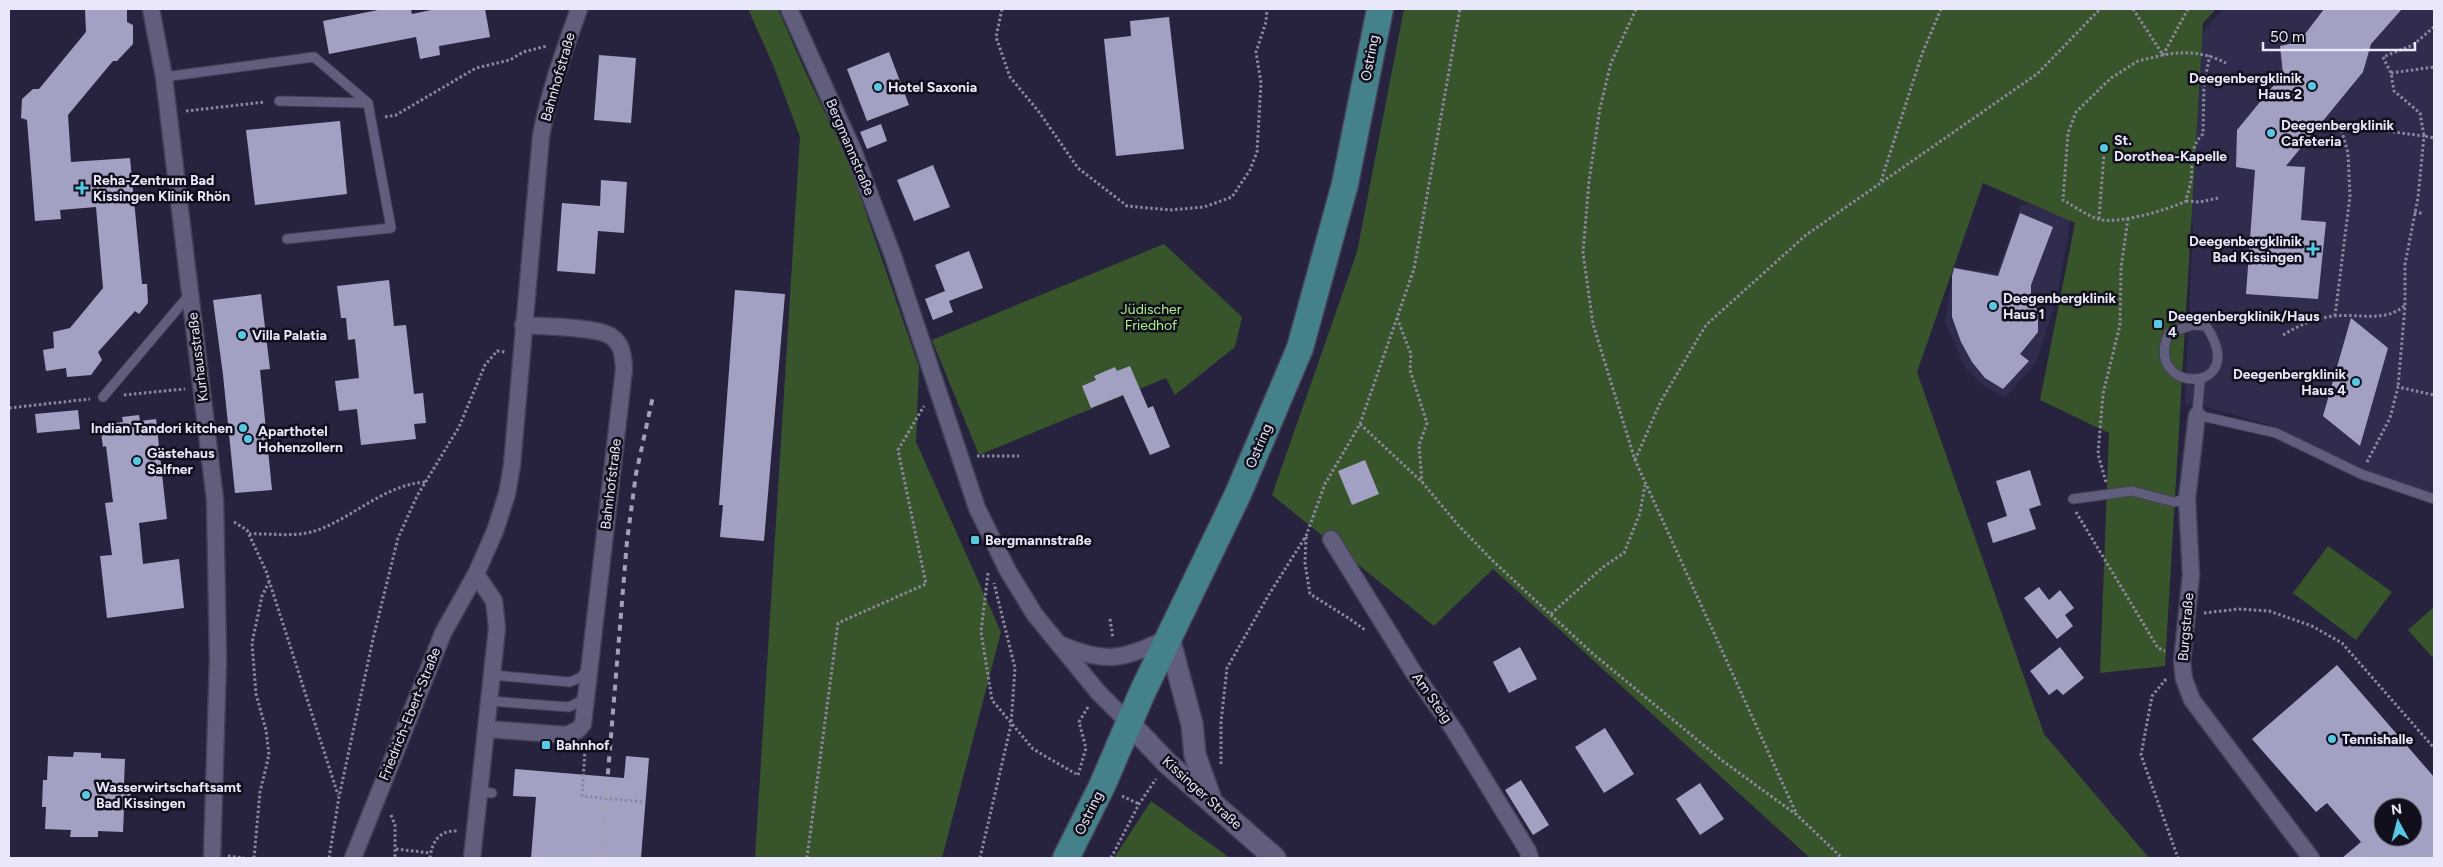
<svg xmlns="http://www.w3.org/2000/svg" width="2443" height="867" viewBox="0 0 2443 867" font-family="Figtree,sans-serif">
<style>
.built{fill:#302c4d}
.green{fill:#38542a}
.building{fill:#a3a1c3;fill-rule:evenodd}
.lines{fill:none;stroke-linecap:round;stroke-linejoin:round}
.service-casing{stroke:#444157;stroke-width:11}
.minor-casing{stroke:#444157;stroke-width:19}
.tertiary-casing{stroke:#444157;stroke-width:24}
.primary-casing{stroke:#444157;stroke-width:29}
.path{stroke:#8a889e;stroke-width:3;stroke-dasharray:2.5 2.5;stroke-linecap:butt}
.service{stroke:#615e7d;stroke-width:9}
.minor{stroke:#615e7d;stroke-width:16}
.tertiary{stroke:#615e7d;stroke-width:21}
.primary{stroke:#45818a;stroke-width:26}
.rail{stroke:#a3a1b6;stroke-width:4;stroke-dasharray:6 6;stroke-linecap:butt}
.poi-dot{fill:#57c9e2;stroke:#100f1b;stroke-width:2}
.labels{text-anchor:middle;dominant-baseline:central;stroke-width:5;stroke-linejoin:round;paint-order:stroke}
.street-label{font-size:14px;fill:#e9e8fa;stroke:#100f1b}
.poi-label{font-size:14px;font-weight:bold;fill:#e9e8fa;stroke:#100f1b;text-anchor:start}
.park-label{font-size:14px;fill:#acef8c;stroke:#100f1b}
</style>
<rect width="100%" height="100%" fill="#27233e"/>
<path class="built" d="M 2223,9 L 2434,9 L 2434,496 L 2352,466 L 2267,424 L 2203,406 L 2185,405 L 2193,225 L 2187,209 L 2071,217 L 2057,297 L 2036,363 L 2005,398 L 1980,383 L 1964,366 L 1945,322 L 1954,267 L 1997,273 L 2021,205 L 2057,198 Z"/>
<path class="green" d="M 748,9 L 778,9 L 804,69 L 847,158 L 919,367 L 916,442 L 1001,632 L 942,858 L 755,858 L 800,137 L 774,67 Z
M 1404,9 L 2216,9 L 2203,23 L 2165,666 L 2100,673 L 2109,433 L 2040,400 L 2075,223 L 1983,183 L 1917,372 L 2044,734 L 2149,858 L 1810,858 L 1493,569 L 1434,626 L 1272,495 L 1357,252 Z
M 1164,244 L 1242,317 L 1235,347 L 1175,395 L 1166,378 L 979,455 L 932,340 Z
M 2328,546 L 2392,592 L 2356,640 L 2293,593 Z
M 2434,607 L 2434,659 L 2408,630 Z
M 1151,801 L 1230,858 L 1114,858 Z"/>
<path class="building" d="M 85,9 L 127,9 L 127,22 L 133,25 L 133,44 L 117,61 L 113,61 L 68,115 L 71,162 L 130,158 L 142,284 L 147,284 L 148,303 L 139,314 L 135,311 L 98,352 L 102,360 L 91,375 L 67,377 L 66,368 L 46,371 L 43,350 L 54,348 L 53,332 L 70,328 L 103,288 L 96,207 L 60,210 L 61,219 L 35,221 L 27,120 L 21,118 L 22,99 L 33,89 L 39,89 L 86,32 Z
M 383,9 L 411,9 L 412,14 L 436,9 L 485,9 L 490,37 L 439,46 L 440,55 L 420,59 L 416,37 L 329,54 L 323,21 Z
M 2324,9 L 2402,9 L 2371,44 L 2363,72 L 2286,166 L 2305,167 L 2301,220 L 2326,222 L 2318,299 L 2246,294 L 2255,170 L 2236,167 L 2237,130 L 2283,74 L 2280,46 L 2299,42 Z
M 1169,17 L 1184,149 L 1116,156 L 1104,39 L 1131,36 L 1130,21 Z
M 889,52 L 909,105 L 867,121 L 847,69 Z
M 599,55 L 636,58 L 631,123 L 594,120 Z
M 340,121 L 347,194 L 255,205 L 246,130 Z
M 881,124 L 887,141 L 867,149 L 860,132 Z
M 933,165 L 950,207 L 914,221 L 897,180 Z
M 601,180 L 627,182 L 624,233 L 598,231 L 595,274 L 557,271 L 562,203 L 600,206 Z
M 2020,213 L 2053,227 L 2031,285 L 2031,299 L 2038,312 L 2038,332 L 2020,354 L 2029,361 L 2003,389 L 1985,378 L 1972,362 L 1961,342 L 1952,317 L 1952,276 L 1954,268 L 1998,276 Z
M 969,251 L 983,288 L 949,301 L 953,312 L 933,320 L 925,299 L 945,291 L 948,299 L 935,265 Z
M 389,280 L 394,326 L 406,325 L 414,394 L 423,393 L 426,423 L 414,424 L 416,439 L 361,445 L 357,409 L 339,411 L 335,381 L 359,378 L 355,339 L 348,340 L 346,318 L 341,318 L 337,286 Z
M 735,290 L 785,294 L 764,541 L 720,537 L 723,505 L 719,505 Z
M 261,294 L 270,369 L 260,370 L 272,490 L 235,493 L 223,375 L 213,300 Z
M 2351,318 L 2388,348 L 2360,446 L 2323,416 Z
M 1130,366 L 1148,408 L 1153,406 L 1170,447 L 1150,455 L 1123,395 L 1091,408 L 1082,386 L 1096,380 L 1094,376 L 1115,367 L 1117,371 Z
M 78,410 L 80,429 L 37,433 L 35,414 Z
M 139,415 L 140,421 L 156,419 L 167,519 L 139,523 L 143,564 L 179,559 L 184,608 L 107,618 L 100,556 L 112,555 L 105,503 L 113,502 L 106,446 L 103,447 L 100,425 L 123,422 L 122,417 Z
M 1365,460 L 1379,494 L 1352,505 L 1338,471 Z
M 2030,470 L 2041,505 L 2029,509 L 2036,529 L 1993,543 L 1987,523 L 2007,516 L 1996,481 Z
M 2039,587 L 2049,600 L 2060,590 L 2074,608 L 2065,615 L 2073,626 L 2057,639 L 2024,598 Z
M 1520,647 L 1537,679 L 1509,693 L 1493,662 Z
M 2060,647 L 2084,678 L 2063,695 L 2057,689 L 2049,695 L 2030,671 Z
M 2337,665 L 2434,777 L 2434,858 L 2342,858 L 2361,842 L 2327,803 L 2316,812 L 2252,739 ZM 2383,807 L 2413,807 L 2413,837 L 2383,837 Z
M 1605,728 L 1634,774 L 1604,793 L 1575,747 Z
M 74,752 L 101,753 L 101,758 L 125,759 L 124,783 L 131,784 L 130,810 L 124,810 L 123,832 L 98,831 L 98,837 L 70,837 L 71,830 L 45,829 L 46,807 L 42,807 L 43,780 L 47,780 L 48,756 L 73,757 Z
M 626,756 L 649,758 L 641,858 L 531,858 L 536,797 L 513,796 L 515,769 L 624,778 Z
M 1521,780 L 1549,825 L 1533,835 L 1505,790 Z
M 1700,783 L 1724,819 L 1700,835 L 1676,799 Z"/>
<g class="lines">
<defs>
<path id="service" d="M 164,77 L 314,57 L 368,103 L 391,228 L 287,239
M 279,101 L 368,103
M 2192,325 L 2206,326 C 2253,396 2141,395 2169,333 Z
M 2200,380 L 2197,415 L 2276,433 L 2361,474 L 2434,499
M 103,397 L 190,294
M 2073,499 L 2132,491 L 2174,502 L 2187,499
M 492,675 L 570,682 L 581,677 L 587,670
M 489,701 L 569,707 L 579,702 L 585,696
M 480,792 L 492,793"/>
<path id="minor" d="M 151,9 L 164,77 L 215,500 L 218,659 L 212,858
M 789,9 L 853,150 L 893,256 L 977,508 L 1008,571 L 1035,615 L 1098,692 L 1130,724
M 2197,415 L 2187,499 L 2191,575 L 2182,661 L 2184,679 L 2192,700 L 2311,858
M 1331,539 L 1414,673 L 1454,730 L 1528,851 L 1530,858
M 1059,644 C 1108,664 1121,660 1168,638
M 487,729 L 566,735 L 578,730 L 583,724 L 624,369 C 623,357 623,345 612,337 C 600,327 542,326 523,325
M 353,858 L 443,633 L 476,574 L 495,531 L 507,494 L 512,465 L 541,136 C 549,92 564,51 579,9
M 472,858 L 497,628 L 494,601 L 476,574"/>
<path id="tertiary" d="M 1169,638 L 1192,724 L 1195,755 L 1211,800
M 1130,724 L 1167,763 L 1275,858"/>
<path id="primary" d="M 1066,858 L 1102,786 L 1142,693 L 1238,494 L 1300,348 L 1345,184 L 1380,9"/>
</defs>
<use href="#service" class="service-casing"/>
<use href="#minor" class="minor-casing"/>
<use href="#tertiary" class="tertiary-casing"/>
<use href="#primary" class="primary-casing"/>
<path class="path" d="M 1002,9 L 996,37 L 1010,77 L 1039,112 L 1078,168 L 1127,206 L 1170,210 L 1204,207 L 1232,197 L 1250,170 L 1257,152 L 1261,83 L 1256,52 L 1266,22 L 1267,9
M 1636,9 L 1611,63 L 1600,108 L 1589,181 L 1583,253 L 1593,324 L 1635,460 L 1797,815
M 2133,9 L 2163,55 L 2138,61 L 2111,78 L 2076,112 L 2068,133 L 2063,200 C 2074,206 2086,215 2098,219 C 2116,225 2168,210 2186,201 C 2187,194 2190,187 2191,181 C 2193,164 2189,147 2203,134 L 2204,83 L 2210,55
M 2188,9 L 2163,55 C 2186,51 2204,52 2226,63
M 2434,27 L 2413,45 L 2383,57 L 2391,73 L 2394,91 L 2420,113 L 2424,136 L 2434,138
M 2391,73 L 2434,67
M 186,111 L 265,102
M 385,117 L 396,115 L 476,68 L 510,60 L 523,52 L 547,46
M 2318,127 L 2340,125 L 2424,136 L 2418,198 L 2405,264 L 2405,306 L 2398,387
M 1881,181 L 1922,54 L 1941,9
M 2186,201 L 2200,202 L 2218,198
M 2414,213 L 2422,213
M 2099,219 L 2104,153
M 2335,316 L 2350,196 L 2348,153 L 2340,125
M 1397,318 L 1411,354 L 1410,370 L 1427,423 L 1419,445 L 1422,482
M 2283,335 C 2299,325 2314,319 2333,316 C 2358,313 2384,323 2404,306
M 124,395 L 185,389
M 9,408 L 90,399
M 1360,424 L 1422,482 L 1459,526 L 1494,562 L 1592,653 L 1724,762 L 1797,815 L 1842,858
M 977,456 L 1019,456
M 1635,460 L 1661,401 L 1706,325 L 1806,235 L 2037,74 L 2100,9
M 2367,462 L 2390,418 L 2398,387 L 2434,395
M 2106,482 L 2098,454 L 2103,394 L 2120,325 L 2121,268 L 2128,218
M 2076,512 L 2158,648 L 2165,651
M 234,522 L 247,530 L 266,571 L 338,795
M 249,534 C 272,533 295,538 318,530 C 355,516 385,485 425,482
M 1306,537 L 1305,563 L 1310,594 L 1350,619 L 1365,630
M 988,573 L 981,632 L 992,700 L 1033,749 L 1076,774
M 2204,613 L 2239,609 L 2269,611 L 2312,626 L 2342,643 L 2434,748
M 1551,614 L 1603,567 L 1624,553 L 1640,513 L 1645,485
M 1110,619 L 1113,638
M 2166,679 L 2152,696 L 2141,755 L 2178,858
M 579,750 L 585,750 L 582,796 L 644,802
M 1221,764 L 1221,722 L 1227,668 L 1268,596 L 1306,536 L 1325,484 L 1360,424 L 1414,269 L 1460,9
M 1078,775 L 1086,748 L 1079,722 L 1088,707
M 1122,796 L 1139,804
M 391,815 L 395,825 L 395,858
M 396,849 L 430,853
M 228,856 L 244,858
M 254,858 L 260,792 L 269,755 L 266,730 L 256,694 L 252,643 L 262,596 L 269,582
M 329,858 L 339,797 L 373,639 L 398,538 L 417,496 L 459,427 L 485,365 L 497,351 L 505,352
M 430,858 C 432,842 439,830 457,831
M 807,858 L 838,623 L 926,584 L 898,450 L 924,406
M 980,858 L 1011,725 L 1015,668 L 994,583
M 1111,858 L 1139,804 L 1156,779"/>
<use href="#service" class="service"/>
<use href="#minor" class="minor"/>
<use href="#tertiary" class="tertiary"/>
<use href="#primary" class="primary"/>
<path class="rail" d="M 601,858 L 627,541 L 636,474 L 653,396"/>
</g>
<g class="poi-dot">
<circle cx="2312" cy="86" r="5"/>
<circle cx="878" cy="87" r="5"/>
<circle cx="2271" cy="133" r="5"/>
<circle cx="2104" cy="148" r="5"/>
<path d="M79.5 180.5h5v5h5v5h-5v5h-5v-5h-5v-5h5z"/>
<path d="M2310.5 241.5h5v5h5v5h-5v5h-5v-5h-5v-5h5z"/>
<circle cx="1993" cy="306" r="5"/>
<rect x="2153" y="319" width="10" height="10" rx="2.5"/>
<circle cx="242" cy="335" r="5"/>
<circle cx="2356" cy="382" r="5"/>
<circle cx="243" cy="428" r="5"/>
<circle cx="248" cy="439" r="5"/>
<circle cx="137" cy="461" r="5"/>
<rect x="970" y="535" width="10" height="10" rx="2.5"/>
<circle cx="2332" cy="739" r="5"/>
<rect x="541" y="740" width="10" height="10" rx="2.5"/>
<circle cx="86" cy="795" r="5"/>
</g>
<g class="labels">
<g class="street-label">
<text transform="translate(1370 58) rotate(-79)">Ostring</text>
<text transform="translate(558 77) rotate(-74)">Bahnhofstraße</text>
<text transform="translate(850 147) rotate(67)">Bergmannstraße</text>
<text transform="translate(198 357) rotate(-97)">Kurhausstraße</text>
<text transform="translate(1259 446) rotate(-67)">Ostring</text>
<text transform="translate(611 484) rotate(-83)">Bahnhofstraße</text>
<text transform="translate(2186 627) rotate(-85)">Burgstraße</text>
<text transform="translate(1432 698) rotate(55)">Am Steig</text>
<text transform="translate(410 714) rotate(-68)">Friedrich-Ebert-Straße</text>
<text transform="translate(1202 793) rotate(42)">Kissinger Straße</text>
<text transform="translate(1089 813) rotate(-64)">Ostring</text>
</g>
<g class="poi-label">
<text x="2302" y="78" text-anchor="end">Deegenbergklinik<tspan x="2302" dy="16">Haus 2</tspan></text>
<text x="888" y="87">Hotel Saxonia</text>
<text x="2281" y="125">Deegenbergklinik<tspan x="2281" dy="16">Cafeteria</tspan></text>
<text x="2114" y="140">St.<tspan x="2114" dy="16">Dorothea-Kapelle</tspan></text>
<text x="93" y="180">Reha-Zentrum Bad<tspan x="93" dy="16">Kissingen Klinik Rhön</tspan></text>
<text x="2302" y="241" text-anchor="end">Deegenbergklinik<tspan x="2302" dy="16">Bad Kissingen</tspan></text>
<text x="2003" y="298">Deegenbergklinik<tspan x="2003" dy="16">Haus 1</tspan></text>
<text x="2168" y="316">Deegenbergklinik/Haus<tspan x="2168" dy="16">4</tspan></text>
<text x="252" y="335">Villa Palatia</text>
<text x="2346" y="374" text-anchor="end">Deegenbergklinik<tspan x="2346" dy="16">Haus 4</tspan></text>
<text x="233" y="428" text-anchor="end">Indian Tandori kitchen</text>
<text x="258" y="431">Aparthotel<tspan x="258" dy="16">Hohenzollern</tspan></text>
<text x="147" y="453">Gästehaus<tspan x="147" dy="16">Salfner</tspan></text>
<text x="985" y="540">Bergmannstraße</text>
<text x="2342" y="739">Tennishalle</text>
<text x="556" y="745">Bahnhof</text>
<text x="96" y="787">Wasserwirtschaftsamt<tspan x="96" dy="16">Bad Kissingen</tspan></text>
</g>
<g class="park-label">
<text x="1151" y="309">Jüdischer<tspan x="1151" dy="16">Friedhof</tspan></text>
</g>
</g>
<rect width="2443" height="867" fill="none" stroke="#e9e8fa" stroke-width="20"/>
<g transform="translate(2398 822) rotate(353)"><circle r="24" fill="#100f1b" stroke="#676674"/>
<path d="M0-4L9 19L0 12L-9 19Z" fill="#57c9e2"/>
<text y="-8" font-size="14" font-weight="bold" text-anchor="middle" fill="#e9e8fa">N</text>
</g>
<path d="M2263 42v8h152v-8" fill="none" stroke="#e9e8fa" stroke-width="2.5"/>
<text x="2270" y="42" font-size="15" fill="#e9e8fa" stroke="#100f1b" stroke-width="4" paint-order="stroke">50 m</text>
</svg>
